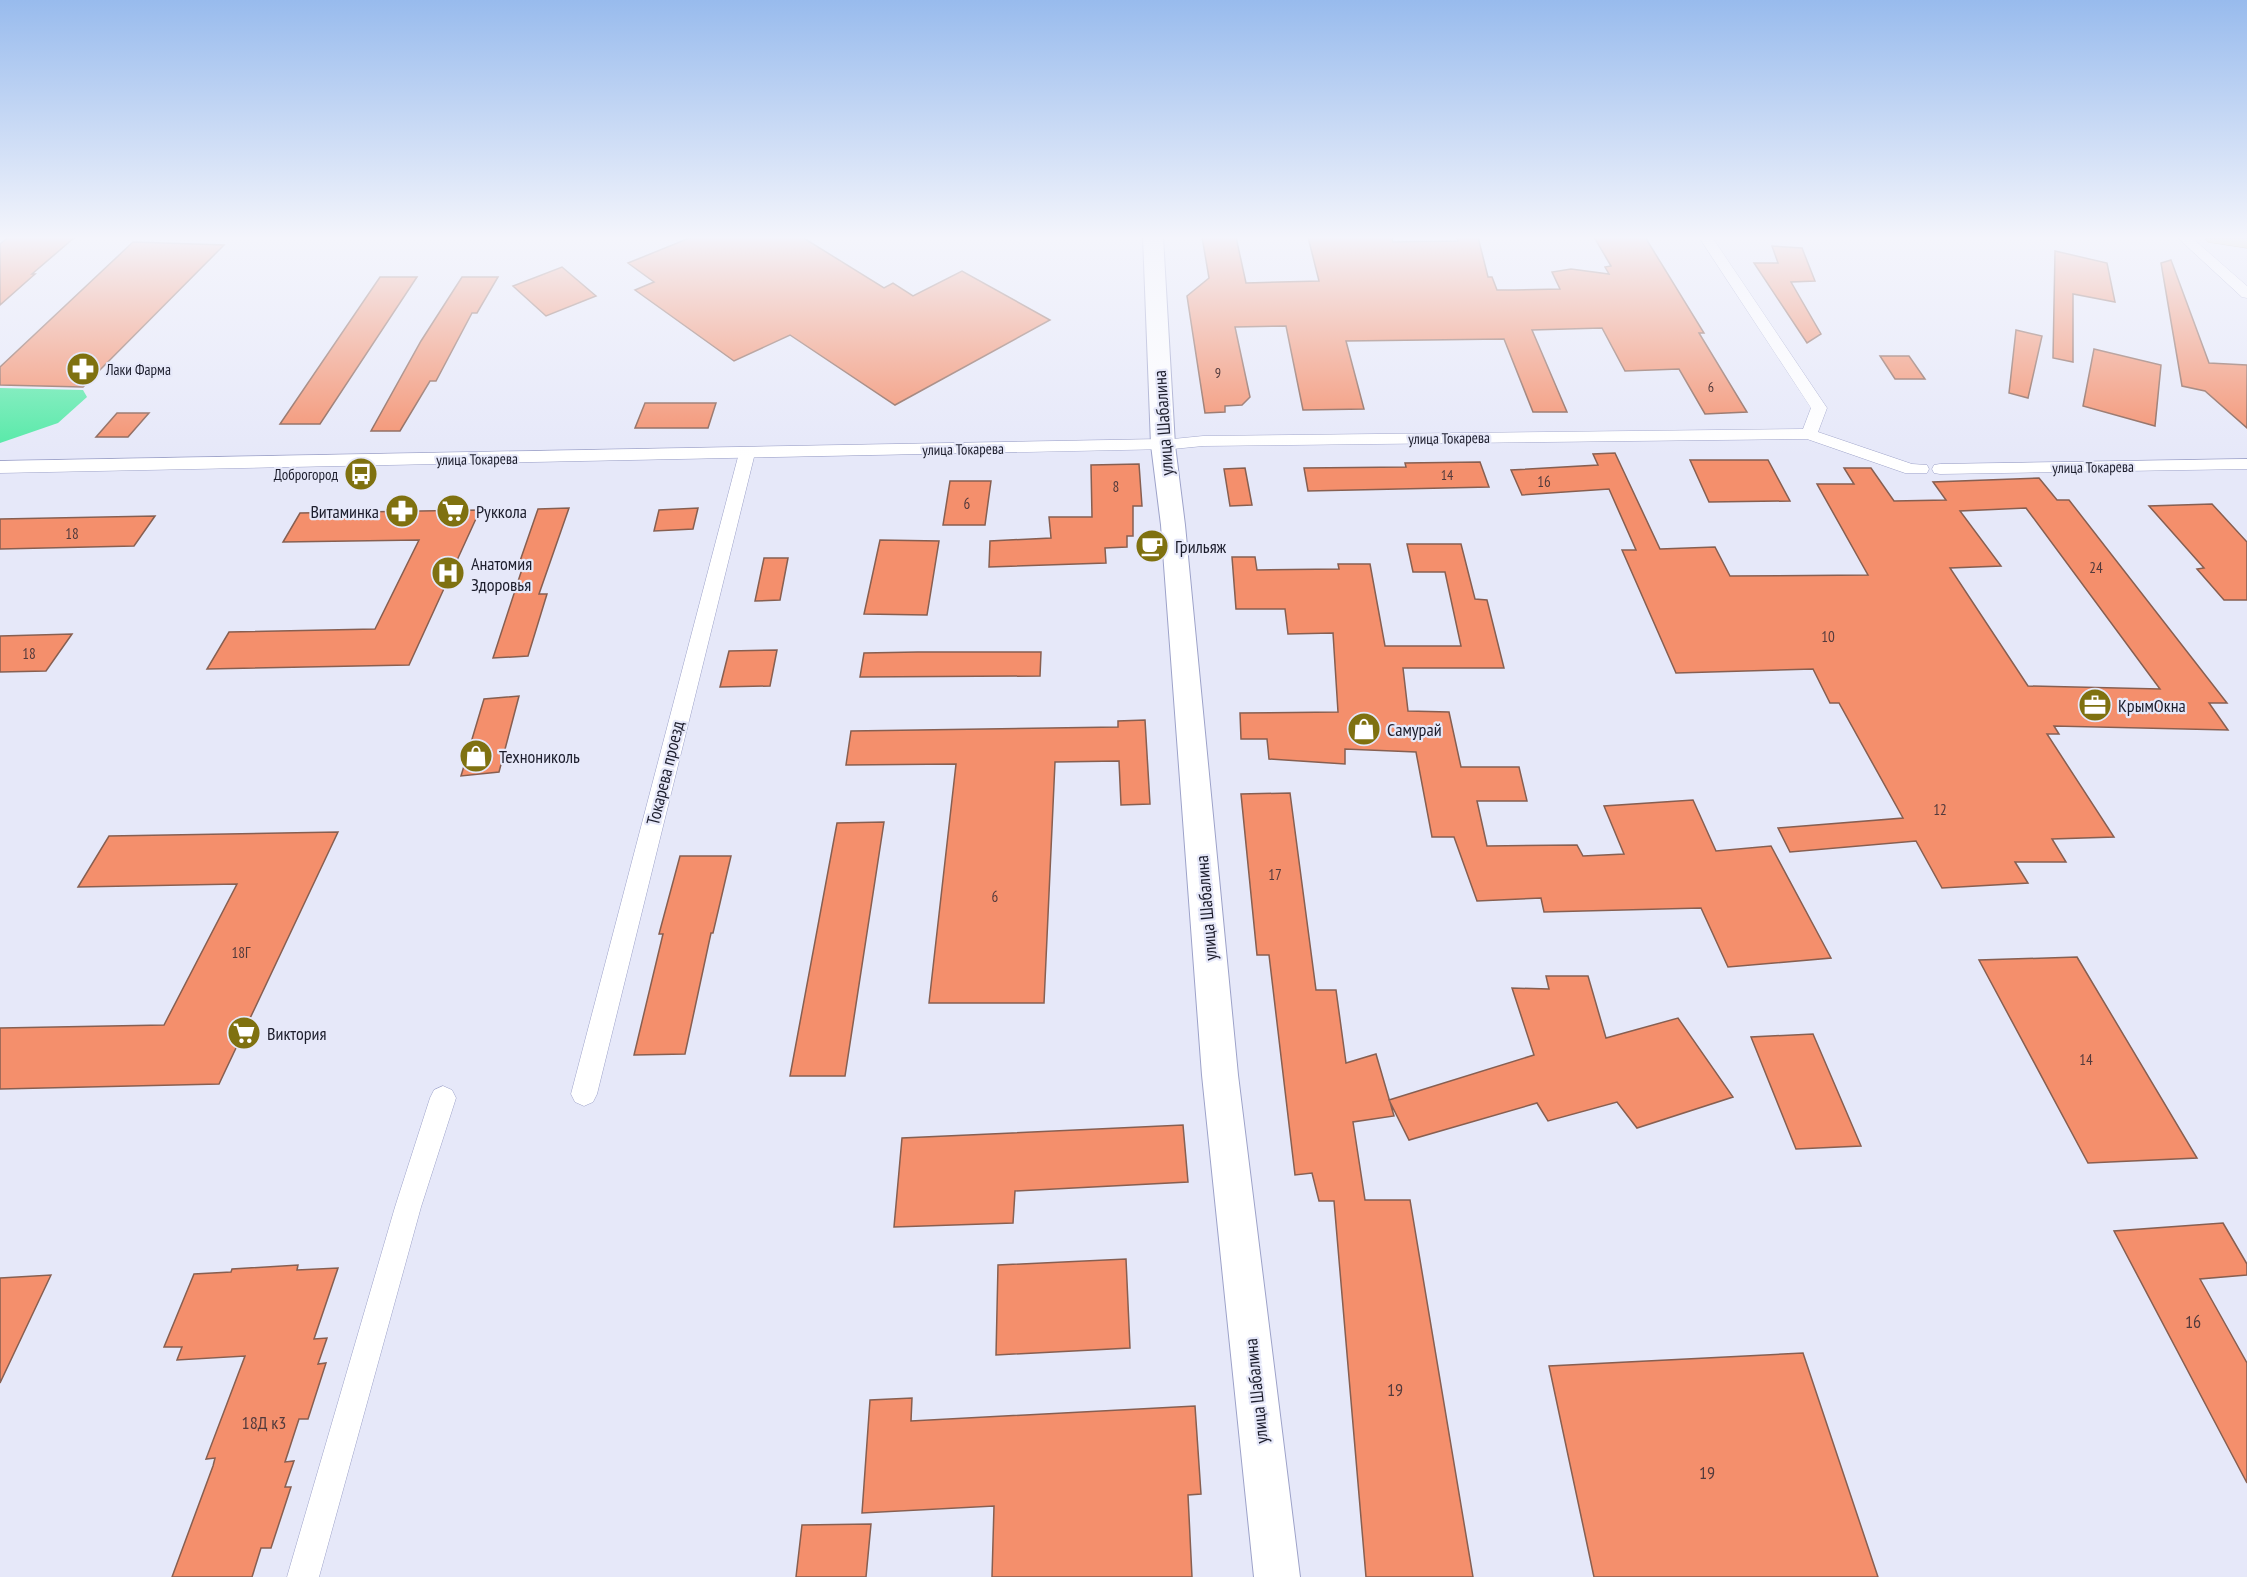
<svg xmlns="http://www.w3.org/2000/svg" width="2247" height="1577" viewBox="0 0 2247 1577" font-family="'PT Sans Narrow',sans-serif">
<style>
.green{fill:#50e9a4}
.building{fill:#f48f6c;stroke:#875f51;stroke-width:1.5;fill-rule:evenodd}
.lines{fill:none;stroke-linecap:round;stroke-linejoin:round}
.minor-casing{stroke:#9da2c9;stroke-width:1}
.tertiary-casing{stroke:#9da2c9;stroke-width:1}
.secondary-casing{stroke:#9da2c9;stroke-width:2}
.primary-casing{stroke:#837736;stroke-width:1}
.minor{fill:#fff;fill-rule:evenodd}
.tertiary{fill:#fff;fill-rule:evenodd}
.secondary{fill:#fff;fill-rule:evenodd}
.primary{fill:#d6cb89;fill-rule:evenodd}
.labels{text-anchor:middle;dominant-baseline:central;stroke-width:4.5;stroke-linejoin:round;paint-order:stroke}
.far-number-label{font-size:14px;fill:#523a3c}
.far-poi-label{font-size:15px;fill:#1c1d2c;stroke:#e6e8f9;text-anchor:start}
.far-street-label{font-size:15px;fill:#1c1d2c;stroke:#e6e8f9}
.number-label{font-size:15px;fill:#523a3c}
.street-label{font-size:18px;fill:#1c1d2c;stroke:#e6e8f9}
.poi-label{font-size:18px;fill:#1c1d2c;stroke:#e6e8f9;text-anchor:start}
.near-number-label{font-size:18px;fill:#523a3c}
</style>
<rect width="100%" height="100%" fill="#e6e8f9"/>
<path class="green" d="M 0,388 L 83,390 L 87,397 L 58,423 L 0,443 Z"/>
<path class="building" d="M 9,237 L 75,237 L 32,274 L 35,274 L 0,305 L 0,244 Z
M 692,237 L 802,237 L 884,288 L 893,283 L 913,296 L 962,271 L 1050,320 L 895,405 L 790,335 L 734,361 L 635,290 L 654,282 L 628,263 Z
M 1202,237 L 1236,237 L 1246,283 L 1319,281 L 1308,237 L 1391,237 L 1393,242 L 1458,241 L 1457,237 L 1478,237 L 1488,277 L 1492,277 L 1497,290 L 1515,290 L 1560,289 L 1552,272 L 1571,269 L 1609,274 L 1605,267 L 1611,266 L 1594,237 L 1645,237 L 1704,333 L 1699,333 L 1747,412 L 1705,414 L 1679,369 L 1625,371 L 1602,328 L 1532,330 L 1567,412 L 1533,412 L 1504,339 L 1346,341 L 1364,409 L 1303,410 L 1286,326 L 1235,327 L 1250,397 L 1242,405 L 1225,406 L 1225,412 L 1205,413 L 1187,296 L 1209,278 Z
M 133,242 L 224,245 L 83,387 L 0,385 L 0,367 Z
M 1772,246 L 1802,248 L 1815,281 L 1791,282 L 1821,334 L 1807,343 L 1754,263 L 1778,263 Z
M 2055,251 L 2107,263 L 2115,302 L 2073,294 L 2073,362 L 2053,358 Z
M 2171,260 L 2209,363 L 2247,365 L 2247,428 L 2205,391 L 2182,386 L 2161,263 Z
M 562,267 L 596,296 L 546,316 L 513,286 Z
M 380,277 L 417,277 L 320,424 L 280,424 Z
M 462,277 L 498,277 L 477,313 L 472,313 L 436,381 L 430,381 L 400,431 L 371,431 L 421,341 Z
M 2016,330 L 2042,336 L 2028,398 L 2009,393 Z
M 2094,349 L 2161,365 L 2155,426 L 2083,406 Z
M 1880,356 L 1909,356 L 1925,379 L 1895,379 Z
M 645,403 L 716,403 L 708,428 L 635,428 Z
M 117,413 L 149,413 L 128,437 L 96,437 Z
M 1615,453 L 1660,549 L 1715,547 L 1730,576 L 1868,575 L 1817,484 L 1854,484 L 1844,468 L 1871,468 L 1894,501 L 1946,500 L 1933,482 L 2039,478 L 2057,500 L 2069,500 L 2227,703 L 2209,703 L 2228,730 L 2054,726 L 2059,734 L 2047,734 L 2114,837 L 2052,839 L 2066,862 L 2015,862 L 2028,883 L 1942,888 L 1916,841 L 1790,852 L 1778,828 L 1903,818 L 1839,703 L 1830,703 L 1813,669 L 1676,673 L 1622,550 L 1636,550 L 1609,489 L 1522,495 L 1511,470 L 1598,465 L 1593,454 ZM 2026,508 L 2160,689 L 2028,686 L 1950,568 L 2001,566 L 1960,511 Z
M 1690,460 L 1768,460 L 1790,501 L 1709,502 Z
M 1480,462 L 1489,487 L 1308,491 L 1304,468 L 1406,467 L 1405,463 Z
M 1139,464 L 1142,506 L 1133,506 L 1133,536 L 1127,536 L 1127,547 L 1105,548 L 1106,563 L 989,567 L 990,541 L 1051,538 L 1049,517 L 1092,517 L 1091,465 Z
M 1245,468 L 1252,505 L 1230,506 L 1224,469 Z
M 950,481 L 991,481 L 985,525 L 943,525 Z
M 2212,504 L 2247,542 L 2247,600 L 2224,600 L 2197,569 L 2204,568 L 2149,506 Z
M 569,508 L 539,594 L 547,594 L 528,656 L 493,658 L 525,560 L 520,561 L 538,509 Z
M 698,508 L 693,529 L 654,531 L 659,510 Z
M 480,510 L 409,665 L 207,669 L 229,632 L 375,629 L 419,540 L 283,542 L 300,513 Z
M 155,516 L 134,546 L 0,549 L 0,519 Z
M 880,540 L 939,541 L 927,615 L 864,614 Z
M 1407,544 L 1461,544 L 1475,599 L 1487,600 L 1504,668 L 1403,668 L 1408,711 L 1449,712 L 1461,767 L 1519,767 L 1527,801 L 1477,801 L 1487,846 L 1577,845 L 1583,856 L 1624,854 L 1604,806 L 1693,800 L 1716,851 L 1771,846 L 1831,958 L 1728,967 L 1701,908 L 1544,912 L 1541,898 L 1477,901 L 1454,837 L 1432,837 L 1416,752 L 1345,749 L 1345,764 L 1269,759 L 1267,739 L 1241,739 L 1240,713 L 1338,712 L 1333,633 L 1288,634 L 1285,609 L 1236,609 L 1232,557 L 1255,557 L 1257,570 L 1339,569 L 1338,564 L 1370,564 L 1385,646 L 1461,646 L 1445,572 L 1413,572 Z
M 764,558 L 788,558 L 780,600 L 755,601 Z
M 72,634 L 46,671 L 0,672 L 0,636 Z
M 777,650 L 770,686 L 720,687 L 729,651 Z
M 918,652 L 1041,652 L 1040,676 L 860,677 L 864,653 Z
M 519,696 L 499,772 L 461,776 L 484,699 Z
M 1145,720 L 1150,804 L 1121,805 L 1119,761 L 1055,762 L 1044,1003 L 929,1003 L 956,764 L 846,765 L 851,731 L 1118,727 L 1118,721 Z
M 1290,793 L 1316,990 L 1336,990 L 1346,1063 L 1376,1054 L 1394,1116 L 1353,1122 L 1365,1200 L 1410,1200 L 1473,1577 L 1366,1577 L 1334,1201 L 1319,1201 L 1312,1173 L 1295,1175 L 1269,955 L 1257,955 L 1241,794 Z
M 884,822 L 845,1076 L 790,1076 L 837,823 Z
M 338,832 L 219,1084 L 0,1089 L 0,1028 L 164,1025 L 237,884 L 78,887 L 109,836 Z
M 680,856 L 731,856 L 713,933 L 711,933 L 685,1054 L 634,1055 L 663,934 L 659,934 Z
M 2077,957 L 2197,1158 L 2088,1163 L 1979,960 Z
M 1546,976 L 1588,976 L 1606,1038 L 1678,1018 L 1733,1097 L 1637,1128 L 1617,1102 L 1548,1121 L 1537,1103 L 1409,1140 L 1389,1100 L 1534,1055 L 1512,988 L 1549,989 Z
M 1813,1034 L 1861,1146 L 1796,1149 L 1751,1037 Z
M 1183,1125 L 1188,1182 L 1015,1191 L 1013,1223 L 894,1227 L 902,1138 Z
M 2223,1223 L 2247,1264 L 2247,1275 L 2200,1279 L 2247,1363 L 2247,1483 L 2114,1231 Z
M 1126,1259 L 1130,1348 L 996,1355 L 998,1265 Z
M 298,1265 L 297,1270 L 338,1268 L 314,1339 L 327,1338 L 318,1364 L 326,1363 L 308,1419 L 299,1419 L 285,1462 L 294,1461 L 285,1487 L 291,1487 L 271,1548 L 261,1548 L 252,1577 L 172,1577 L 213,1466 L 215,1458 L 206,1459 L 245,1356 L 177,1360 L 182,1347 L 164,1347 L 194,1274 L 231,1272 L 232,1269 Z
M 51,1275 L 0,1383 L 0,1278 Z
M 1803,1353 L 1878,1577 L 1594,1577 L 1549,1366 Z
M 912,1398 L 911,1421 L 1195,1406 L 1201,1494 L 1188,1495 L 1192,1577 L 992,1577 L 994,1506 L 862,1513 L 870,1400 Z
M 871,1524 L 866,1577 L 796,1577 L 802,1525 Z"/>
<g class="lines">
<defs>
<path id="minor" d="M 1699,237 L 1712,237 L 1827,408 L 1818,432 L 1912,464 L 1927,465 L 1929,469 L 1927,473 L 1905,473 L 1807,439 L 1203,446 L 1163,450 L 1155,445 L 1163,440 L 1203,436 L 1803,429 L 1811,408 Z
M 2177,237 L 2191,237 L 2247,286 L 2247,298 L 2242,297 Z
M 747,448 L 755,453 L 597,1094 L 593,1102 L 584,1106 L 575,1102 L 571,1094 L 739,453 Z
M 2247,459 L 2247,469 L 1940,474 L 1934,473 L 1932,469 L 1934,465 L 1940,464 Z
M 443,1086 L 452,1090 L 456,1098 L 421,1207 L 319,1577 L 287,1577 L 395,1207 L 430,1098 L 434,1090 Z"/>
<path id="tertiary" d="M 1163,439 L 1170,441 L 1173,445 L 1170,449 L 0,473 L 0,461 Z"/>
<path id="secondary" d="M 1143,237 L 1163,237 L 1175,445 L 1185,525 L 1238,1075 L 1300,1577 L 1254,1577 L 1202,1075 L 1161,525 L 1151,445 Z"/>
<path id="primary" d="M 2205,237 L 2247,237 L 2247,248 L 2208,242 Z"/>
</defs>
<use href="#minor" class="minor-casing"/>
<use href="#tertiary" class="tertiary-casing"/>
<use href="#secondary" class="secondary-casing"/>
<use href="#primary" class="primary-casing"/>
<use href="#minor" class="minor"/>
<use href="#tertiary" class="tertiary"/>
<use href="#secondary" class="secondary"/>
<use href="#primary" class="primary"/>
</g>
<linearGradient id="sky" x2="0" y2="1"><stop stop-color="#98bbed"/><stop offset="0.52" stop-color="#f4f5fc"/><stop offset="1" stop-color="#f4f5fc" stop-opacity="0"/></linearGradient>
<rect width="2247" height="457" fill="url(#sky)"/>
<defs>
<symbol id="pharmacy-disc" viewBox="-11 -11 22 22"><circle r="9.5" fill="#7f7110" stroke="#e6e8f9"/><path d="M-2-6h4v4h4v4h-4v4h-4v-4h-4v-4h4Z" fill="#fff"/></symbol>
<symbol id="bus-disc" viewBox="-11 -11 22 22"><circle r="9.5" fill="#7f7110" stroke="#e6e8f9"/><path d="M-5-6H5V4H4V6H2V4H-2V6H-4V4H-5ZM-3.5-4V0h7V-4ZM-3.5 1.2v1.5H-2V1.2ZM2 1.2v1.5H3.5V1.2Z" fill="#fff"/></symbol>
<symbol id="supermarket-disc" viewBox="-11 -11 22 22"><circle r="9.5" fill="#7f7110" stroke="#e6e8f9"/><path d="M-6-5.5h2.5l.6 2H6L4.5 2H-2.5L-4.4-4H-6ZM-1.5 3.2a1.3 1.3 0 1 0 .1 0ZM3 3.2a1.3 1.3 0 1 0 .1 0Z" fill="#fff"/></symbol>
<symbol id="cafe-disc" viewBox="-11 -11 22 22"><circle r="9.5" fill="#7f7110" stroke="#e6e8f9"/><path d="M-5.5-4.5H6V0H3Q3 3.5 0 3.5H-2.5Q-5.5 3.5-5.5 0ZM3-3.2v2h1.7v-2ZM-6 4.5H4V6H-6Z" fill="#fff"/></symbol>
<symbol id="hospital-disc" viewBox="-11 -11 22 22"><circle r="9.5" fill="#7f7110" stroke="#e6e8f9"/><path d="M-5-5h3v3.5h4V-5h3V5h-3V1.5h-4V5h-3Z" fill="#fff"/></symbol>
<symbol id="office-disc" viewBox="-11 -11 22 22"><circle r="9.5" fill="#7f7110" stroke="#e6e8f9"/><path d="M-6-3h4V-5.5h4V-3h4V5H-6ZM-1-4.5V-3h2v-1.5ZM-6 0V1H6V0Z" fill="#fff"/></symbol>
<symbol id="shop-disc" viewBox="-11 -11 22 22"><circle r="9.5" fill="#7f7110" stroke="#e6e8f9"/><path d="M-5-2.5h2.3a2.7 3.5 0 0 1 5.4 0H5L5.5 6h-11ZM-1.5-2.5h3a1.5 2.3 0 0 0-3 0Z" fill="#fff"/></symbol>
</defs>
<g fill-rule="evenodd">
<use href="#pharmacy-disc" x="64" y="350" width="38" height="38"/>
<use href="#bus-disc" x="342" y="455" width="38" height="38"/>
<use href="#pharmacy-disc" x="383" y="492" width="38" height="38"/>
<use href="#supermarket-disc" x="434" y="492" width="38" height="38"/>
<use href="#cafe-disc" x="1133" y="527" width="38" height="38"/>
<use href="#hospital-disc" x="429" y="554" width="38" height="38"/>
<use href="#office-disc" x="2076" y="686" width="38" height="38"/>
<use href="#shop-disc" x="1345" y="710" width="38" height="38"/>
<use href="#shop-disc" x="457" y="737" width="38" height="38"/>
<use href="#supermarket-disc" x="225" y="1014" width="38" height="38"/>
</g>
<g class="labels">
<g class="far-number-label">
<text x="1218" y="373">9</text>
<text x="1711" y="387">6</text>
<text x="1447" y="475">14</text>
</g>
<g class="far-poi-label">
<text x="106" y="369">Лаки Фарма</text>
<text x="338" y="474" text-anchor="end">Доброгород</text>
</g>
<g class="far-street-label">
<text transform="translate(1449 438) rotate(-1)">улица Токарева</text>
<text transform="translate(963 449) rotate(-1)">улица Токарева</text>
<text transform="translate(477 459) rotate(-1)">улица Токарева</text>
<text transform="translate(2093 467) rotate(-1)">улица Токарева</text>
</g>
<g class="number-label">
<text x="1544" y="481">16</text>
<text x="1116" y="486">8</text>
<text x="967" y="503">6</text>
<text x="72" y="533">18</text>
<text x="2096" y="567">24</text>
<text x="1828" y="636">10</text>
<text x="29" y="653">18</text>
<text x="1940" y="809">12</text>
<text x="1275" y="874">17</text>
<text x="995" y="896">6</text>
<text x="241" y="952">18Г</text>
<text x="2086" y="1059">14</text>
</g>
<g class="street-label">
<text transform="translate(1163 423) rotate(-94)">улица Шабалина</text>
<text transform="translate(665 773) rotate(-76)">Токарева проезд</text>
<text transform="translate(1206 908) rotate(-95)">улица Шабалина</text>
<text transform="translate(1256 1391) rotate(-96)">улица Шабалина</text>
</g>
<g class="poi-label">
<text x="379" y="511" text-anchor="end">Витаминка</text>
<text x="476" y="511">Руккола</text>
<text x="1175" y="546">Грильяж</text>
<text x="471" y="563">Анатомия<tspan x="471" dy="21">Здоровья</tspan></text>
<text x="2118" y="705">КрымОкна</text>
<text x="1387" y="729">Самурай</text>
<text x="499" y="756">Технониколь</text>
<text x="267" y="1033">Виктория</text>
</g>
<g class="near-number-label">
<text x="2193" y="1321">16</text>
<text x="1395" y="1389">19</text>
<text x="264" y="1422">18Д к3</text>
<text x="1707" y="1472">19</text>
</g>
</g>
</svg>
